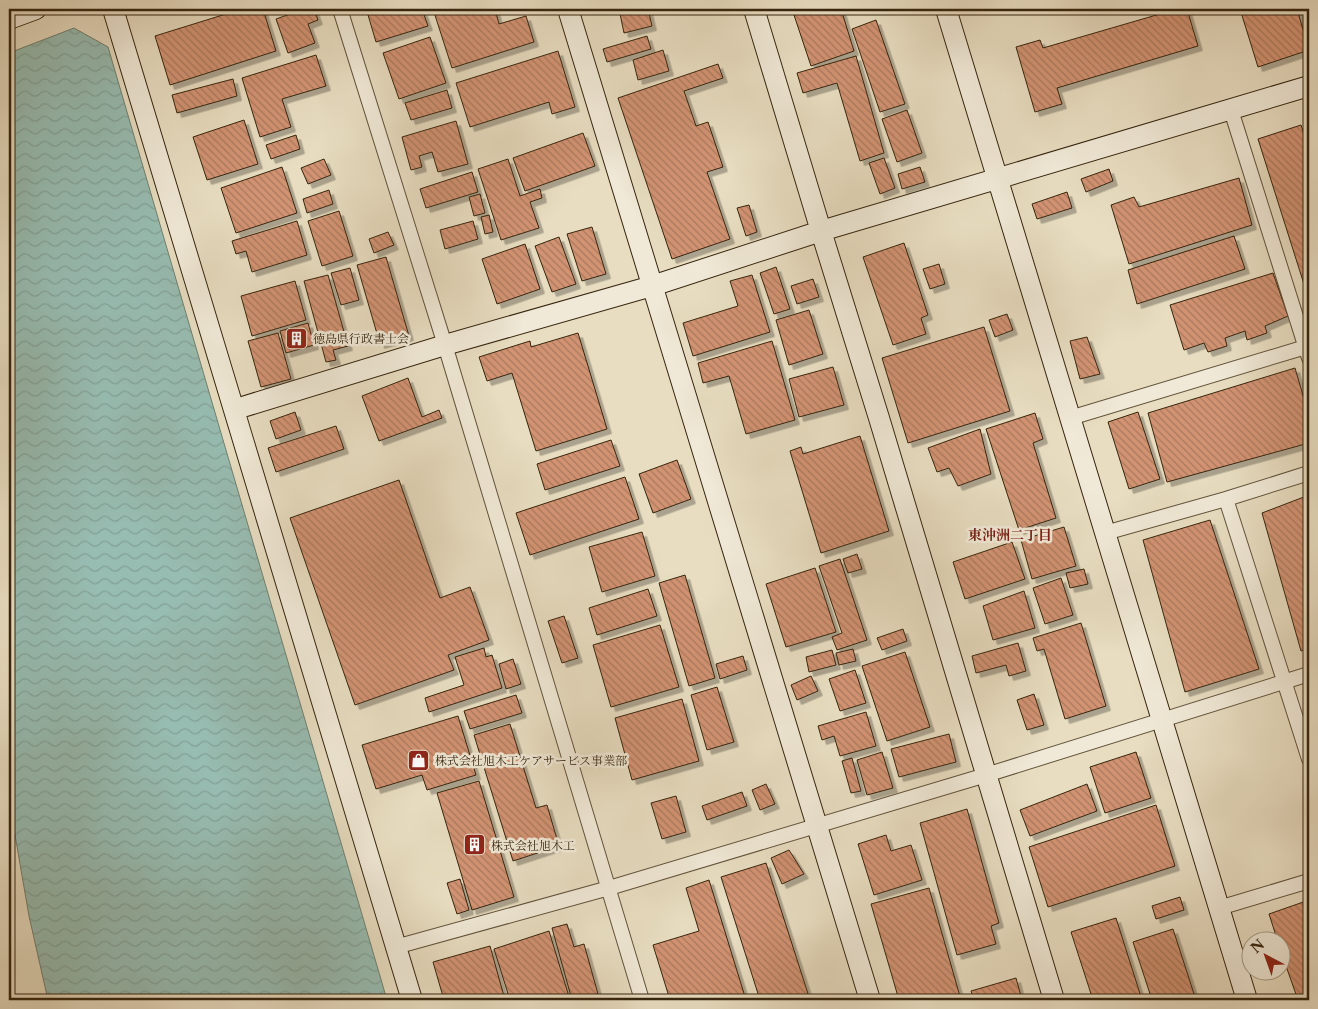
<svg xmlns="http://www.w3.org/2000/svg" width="1318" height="1009" viewBox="0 0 1318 1009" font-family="'Libre Caslon Text','Noto Serif JP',serif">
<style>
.water{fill:url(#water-waves);stroke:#708070}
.building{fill:url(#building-back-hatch);stroke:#36250f;filter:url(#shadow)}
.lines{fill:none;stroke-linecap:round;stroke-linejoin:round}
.street-casing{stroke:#62533c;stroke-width:16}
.secondary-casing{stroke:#36250f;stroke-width:22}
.street{stroke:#f0e9d7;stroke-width:14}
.secondary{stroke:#f0e9d7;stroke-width:20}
.labels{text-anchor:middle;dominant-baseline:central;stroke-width:5;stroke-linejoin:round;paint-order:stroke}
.poi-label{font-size:12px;fill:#36250f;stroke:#f0e9d7;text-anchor:start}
.neighbourhood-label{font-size:14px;font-weight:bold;fill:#7a1f14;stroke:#f0e9d7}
</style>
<defs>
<pattern id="water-waves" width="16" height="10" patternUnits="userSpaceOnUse" patternTransform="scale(1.25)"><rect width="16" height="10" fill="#97bcb1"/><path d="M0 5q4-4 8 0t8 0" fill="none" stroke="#83a197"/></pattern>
<pattern id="building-back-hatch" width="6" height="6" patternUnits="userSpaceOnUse" patternTransform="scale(1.25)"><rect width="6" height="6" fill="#d29373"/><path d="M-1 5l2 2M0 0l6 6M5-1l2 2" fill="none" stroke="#ab785d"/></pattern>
<filter id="shadow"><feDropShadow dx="4.5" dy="4.5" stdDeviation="0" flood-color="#0004"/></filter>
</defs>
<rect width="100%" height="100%" fill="#e8ddc1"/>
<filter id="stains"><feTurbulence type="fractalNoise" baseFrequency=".004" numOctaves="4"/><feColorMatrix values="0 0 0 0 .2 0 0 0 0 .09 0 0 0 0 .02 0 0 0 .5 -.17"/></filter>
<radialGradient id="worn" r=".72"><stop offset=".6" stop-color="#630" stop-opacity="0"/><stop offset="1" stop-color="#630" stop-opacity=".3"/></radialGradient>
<path class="water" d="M 74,28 L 108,47 L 387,1000 L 48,1000 L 29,916 L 9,800 L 9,53 Z"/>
<path class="building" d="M 242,9 L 263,9 L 276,51 L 170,85 L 155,36 Z
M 304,9 L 314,9 L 318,20 L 308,24 L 315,43 L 288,53 L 276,19 Z
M 387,9 L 422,9 L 428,26 L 376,42 L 368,15 Z
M 433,9 L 495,9 L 499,24 L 526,16 L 534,42 L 452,68 Z
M 619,9 L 648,9 L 652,26 L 624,33 Z
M 792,9 L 841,9 L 854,51 L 811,66 Z
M 1177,9 L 1187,9 L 1198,46 L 1057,88 L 1062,104 L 1035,112 L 1016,47 L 1040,40 L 1043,48 Z
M 1240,9 L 1297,9 L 1309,50 L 1258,67 Z
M 876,20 L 905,104 L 880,112 L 852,29 Z
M 647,36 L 651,49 L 607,62 L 603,49 Z
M 430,37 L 446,83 L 399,99 L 383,53 Z
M 663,50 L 669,71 L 638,80 L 633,60 Z
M 558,51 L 575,107 L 552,114 L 549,102 L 470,127 L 456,83 Z
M 316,55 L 326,86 L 282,99 L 291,127 L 260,137 L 242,78 Z
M 856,56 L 884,153 L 860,161 L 837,83 L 803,93 L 797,73 Z
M 718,64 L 723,78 L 684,91 L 696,126 L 708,122 L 723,167 L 707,172 L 730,239 L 672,259 L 618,98 Z
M 233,79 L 237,96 L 177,113 L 172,95 Z
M 447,90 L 452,108 L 411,120 L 405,103 Z
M 907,110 L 922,153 L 897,162 L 882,119 Z
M 244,120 L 258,164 L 207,180 L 193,137 Z
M 456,121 L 468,164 L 438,172 L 432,152 L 419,156 L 422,167 L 411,170 L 402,137 Z
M 1301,125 L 1309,149 L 1309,300 L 1258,139 Z
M 583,133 L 595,166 L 525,191 L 513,158 Z
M 296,135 L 300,149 L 271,159 L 266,145 Z
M 884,158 L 895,188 L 880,194 L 869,163 Z
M 324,159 L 331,175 L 308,184 L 301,168 Z
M 508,159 L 520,196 L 540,189 L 542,198 L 530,202 L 539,228 L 501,240 L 478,169 Z
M 282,167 L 297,213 L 236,233 L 221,188 Z
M 920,167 L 925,182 L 902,189 L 898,174 Z
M 1109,169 L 1113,181 L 1086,192 L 1081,179 Z
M 472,172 L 478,192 L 426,208 L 420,189 Z
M 1239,178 L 1252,225 L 1129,264 L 1111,205 L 1134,197 L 1139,207 Z
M 329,190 L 333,204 L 307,213 L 303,199 Z
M 1067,192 L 1072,208 L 1037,219 L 1032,204 Z
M 480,194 L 485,213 L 474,216 L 469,197 Z
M 749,205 L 757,232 L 746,236 L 737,208 Z
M 339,211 L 353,256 L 322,266 L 308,221 Z
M 489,215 L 493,232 L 485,234 L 481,217 Z
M 297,221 L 307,255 L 252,272 L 246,251 L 236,254 L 232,241 Z
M 473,221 L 478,239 L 445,249 L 440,230 Z
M 592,227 L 606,274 L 582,281 L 567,234 Z
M 388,232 L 394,245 L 374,253 L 369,239 Z
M 1234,236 L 1245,269 L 1137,304 L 1128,270 Z
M 559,237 L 576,284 L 552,292 L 535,246 Z
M 904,243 L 928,315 L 921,318 L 926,334 L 893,345 L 863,257 Z
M 525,244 L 540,289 L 497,304 L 482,259 Z
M 386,257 L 409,336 L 380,344 L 357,265 Z
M 939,264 L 945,284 L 930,289 L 923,269 Z
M 776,267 L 790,309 L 774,314 L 760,273 Z
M 350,268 L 359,300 L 341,305 L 331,273 Z
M 1273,273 L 1288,316 L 1265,326 L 1267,333 L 1247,340 L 1245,331 L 1225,338 L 1227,346 L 1208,352 L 1204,343 L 1184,350 L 1170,305 Z
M 328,275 L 348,346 L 333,350 L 336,360 L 326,362 L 304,281 Z
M 752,275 L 770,332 L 693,356 L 683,323 L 738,306 L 730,281 Z
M 813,279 L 819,297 L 797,304 L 791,286 Z
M 295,281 L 306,320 L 252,336 L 241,296 Z
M 809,310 L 823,354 L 789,365 L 776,320 Z
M 1007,314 L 1013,330 L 995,337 L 989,320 Z
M 308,323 L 314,345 L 286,353 L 280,331 Z
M 984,327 L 1010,411 L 908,443 L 882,358 Z
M 278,333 L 291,379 L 261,387 L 248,341 Z
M 578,333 L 607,429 L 536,451 L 512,373 L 487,381 L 479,357 L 530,341 L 531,347 Z
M 1087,337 L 1100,374 L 1080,379 L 1070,341 Z
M 772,341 L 795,420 L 746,434 L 729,376 L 703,383 L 698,363 Z
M 833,367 L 844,405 L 799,417 L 789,379 Z
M 1295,368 L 1309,416 L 1309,443 L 1167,482 L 1148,413 Z
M 408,378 L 422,417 L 439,410 L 442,418 L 379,441 L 362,396 Z
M 295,412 L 301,430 L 276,439 L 270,421 Z
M 1138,412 L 1160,479 L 1129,489 L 1108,422 Z
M 1035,413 L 1043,439 L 1033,443 L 1056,518 L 1019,530 L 986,429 Z
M 336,426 L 344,449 L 276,472 L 268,448 Z
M 980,429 L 991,474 L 958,486 L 949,468 L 937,472 L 928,448 Z
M 860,436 L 889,531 L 821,553 L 790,451 L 801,447 L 803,454 Z
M 611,440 L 620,466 L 545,490 L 537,464 Z
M 677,460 L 691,499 L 653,513 L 639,474 Z
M 625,477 L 639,519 L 530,555 L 516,513 Z
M 399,480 L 440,598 L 470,587 L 489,640 L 448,655 L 454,670 L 355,705 L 290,518 Z
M 1309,495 L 1309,649 L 1301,651 L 1262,513 Z
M 1210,520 L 1259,669 L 1185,692 L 1143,540 Z
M 1064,527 L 1076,566 L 1032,579 L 1021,540 Z
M 642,532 L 655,576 L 602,592 L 589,547 Z
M 1012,542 L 1025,579 L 965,599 L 953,562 Z
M 857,554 L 862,569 L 848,573 L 843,559 Z
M 840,559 L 867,640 L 837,650 L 832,637 L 842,633 L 819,566 Z
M 815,568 L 836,632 L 786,647 L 766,584 Z
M 1084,569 L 1088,584 L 1070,588 L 1066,573 Z
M 685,575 L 715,678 L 689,686 L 659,583 Z
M 1061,578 L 1073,615 L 1045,624 L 1033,588 Z
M 648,589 L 657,616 L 597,635 L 589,608 Z
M 1024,591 L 1035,628 L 993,640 L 983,606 Z
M 564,616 L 578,658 L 562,663 L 548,621 Z
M 1081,623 L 1106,706 L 1065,719 L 1044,649 L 1037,651 L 1033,638 Z
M 660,625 L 679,687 L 611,707 L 593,645 Z
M 903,629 L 907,641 L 882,650 L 877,638 Z
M 1018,643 L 1026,671 L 1009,676 L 1006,665 L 976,673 L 972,656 Z
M 484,648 L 486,657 L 492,655 L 502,688 L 429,712 L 425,698 L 464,685 L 455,657 Z
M 853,649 L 856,661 L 839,665 L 836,653 Z
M 832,650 L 836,665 L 809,672 L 806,657 Z
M 905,652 L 930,727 L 887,741 L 862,666 Z
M 743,656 L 747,670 L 720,679 L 716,664 Z
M 513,659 L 521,684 L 506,689 L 499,664 Z
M 855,670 L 866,703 L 840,711 L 829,679 Z
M 811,676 L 818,691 L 797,700 L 791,685 Z
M 717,687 L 734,742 L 707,750 L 691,695 Z
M 1034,694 L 1044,725 L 1027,730 L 1017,700 Z
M 516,695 L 522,713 L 470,729 L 464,711 Z
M 682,699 L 699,761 L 632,780 L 615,718 Z
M 866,712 L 876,746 L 840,756 L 834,736 L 822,740 L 818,726 Z
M 458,716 L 476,775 L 427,790 L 422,775 L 376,789 L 362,745 Z
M 510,724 L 536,808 L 547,805 L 559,846 L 513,861 L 474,735 Z
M 949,734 L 956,762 L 899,777 L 891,749 Z
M 882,752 L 893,788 L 867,795 L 857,760 Z
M 1136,752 L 1151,798 L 1105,813 L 1090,767 Z
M 852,758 L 861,791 L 851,793 L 842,761 Z
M 479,781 L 514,897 L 472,910 L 437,793 Z
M 766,784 L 775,804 L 760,810 L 752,790 Z
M 1087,784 L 1097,811 L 1030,836 L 1020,810 Z
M 742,792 L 747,806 L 707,820 L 702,806 Z
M 676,796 L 686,832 L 662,839 L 651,803 Z
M 1156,805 L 1175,866 L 1048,907 L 1029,847 Z
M 967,809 L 999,923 L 991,926 L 996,944 L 957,955 L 920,823 Z
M 886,835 L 891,851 L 911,845 L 922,880 L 874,895 L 858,844 Z
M 789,850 L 804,874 L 782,884 L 771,858 Z
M 766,863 L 810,1000 L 760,1000 L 721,877 Z
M 460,879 L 469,910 L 457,914 L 447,883 Z
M 709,880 L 746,1000 L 670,1000 L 653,945 L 699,931 L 686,888 Z
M 929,888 L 961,1000 L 948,1000 L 947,998 L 940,1000 L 899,1000 L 871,904 Z
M 1180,897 L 1184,910 L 1156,919 L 1152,906 Z
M 1309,900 L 1309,1000 L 1298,1000 L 1280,949 L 1280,942 L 1278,942 L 1269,914 Z
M 1116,918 L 1142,1000 L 1093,1000 L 1071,932 Z
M 567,924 L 574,947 L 584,944 L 598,994 L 575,1000 L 572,1000 L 552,928 Z
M 1173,929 L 1196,1000 L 1152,1000 L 1133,942 Z
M 549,931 L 570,1000 L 510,1000 L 494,949 Z
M 490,946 L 505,1000 L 444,1000 L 433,962 Z
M 1016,978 L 1022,1000 L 974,1000 L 971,991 Z"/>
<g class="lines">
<defs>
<path id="street" d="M 340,9 L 445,345 L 642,1000
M 1231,110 L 1309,358
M 1070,418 L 1309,346
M 1226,499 L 1309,759
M 1105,533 L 1226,499 L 1309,473
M 1219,908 L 1309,881
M 399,946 L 609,888 L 986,775 L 1309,674"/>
<path id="secondary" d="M 113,9 L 412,1000
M 568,9 L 870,1000
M 754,9 L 821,231 L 879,418 L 1054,1000
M 946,9 L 1247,1000
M 9,19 L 36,9
M 236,409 L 445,345 L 652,286 L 821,231 L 1309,86"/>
</defs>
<use href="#street" class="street-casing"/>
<use href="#secondary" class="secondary-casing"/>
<use href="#street" class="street"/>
<use href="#secondary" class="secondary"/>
</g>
<defs>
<symbol id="building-square" viewBox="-11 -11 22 22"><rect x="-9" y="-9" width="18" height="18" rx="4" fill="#8f2418" stroke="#f0e9d7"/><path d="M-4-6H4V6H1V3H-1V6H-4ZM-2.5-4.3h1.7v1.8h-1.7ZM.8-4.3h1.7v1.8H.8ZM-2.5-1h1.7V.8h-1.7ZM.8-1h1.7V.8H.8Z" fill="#fff"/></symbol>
<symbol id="shop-square" viewBox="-11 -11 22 22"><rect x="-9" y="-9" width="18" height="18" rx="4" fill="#8f2418" stroke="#f0e9d7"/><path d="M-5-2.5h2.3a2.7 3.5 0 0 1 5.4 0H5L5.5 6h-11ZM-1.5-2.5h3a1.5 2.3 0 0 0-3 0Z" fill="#fff"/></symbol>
</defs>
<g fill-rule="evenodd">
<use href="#building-square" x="284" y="326" width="25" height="25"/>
<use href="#shop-square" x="406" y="748" width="25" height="25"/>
<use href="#building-square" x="462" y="832" width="25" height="25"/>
</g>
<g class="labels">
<g class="poi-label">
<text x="313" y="338">徳島県行政書士会</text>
<text x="435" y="760">株式会社旭木工ケアサービス事業部</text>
<text x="491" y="845">株式会社旭木工</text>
</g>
<g class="neighbourhood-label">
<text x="1010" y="535">東沖洲二丁目</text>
</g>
</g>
<rect width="1318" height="1009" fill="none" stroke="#e8ddc1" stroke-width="30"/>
<rect x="10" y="10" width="1298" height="989" fill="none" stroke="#36250f" stroke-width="2.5"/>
<rect x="15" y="15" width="1288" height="979" fill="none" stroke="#36250f"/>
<g transform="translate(1266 956) rotate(319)"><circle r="24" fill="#f0e9d7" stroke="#a69b87"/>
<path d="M0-4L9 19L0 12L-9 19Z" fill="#8f2418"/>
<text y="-8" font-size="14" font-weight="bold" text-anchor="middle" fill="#36250f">N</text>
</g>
<rect width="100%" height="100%" filter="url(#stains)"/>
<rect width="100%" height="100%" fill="url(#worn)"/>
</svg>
